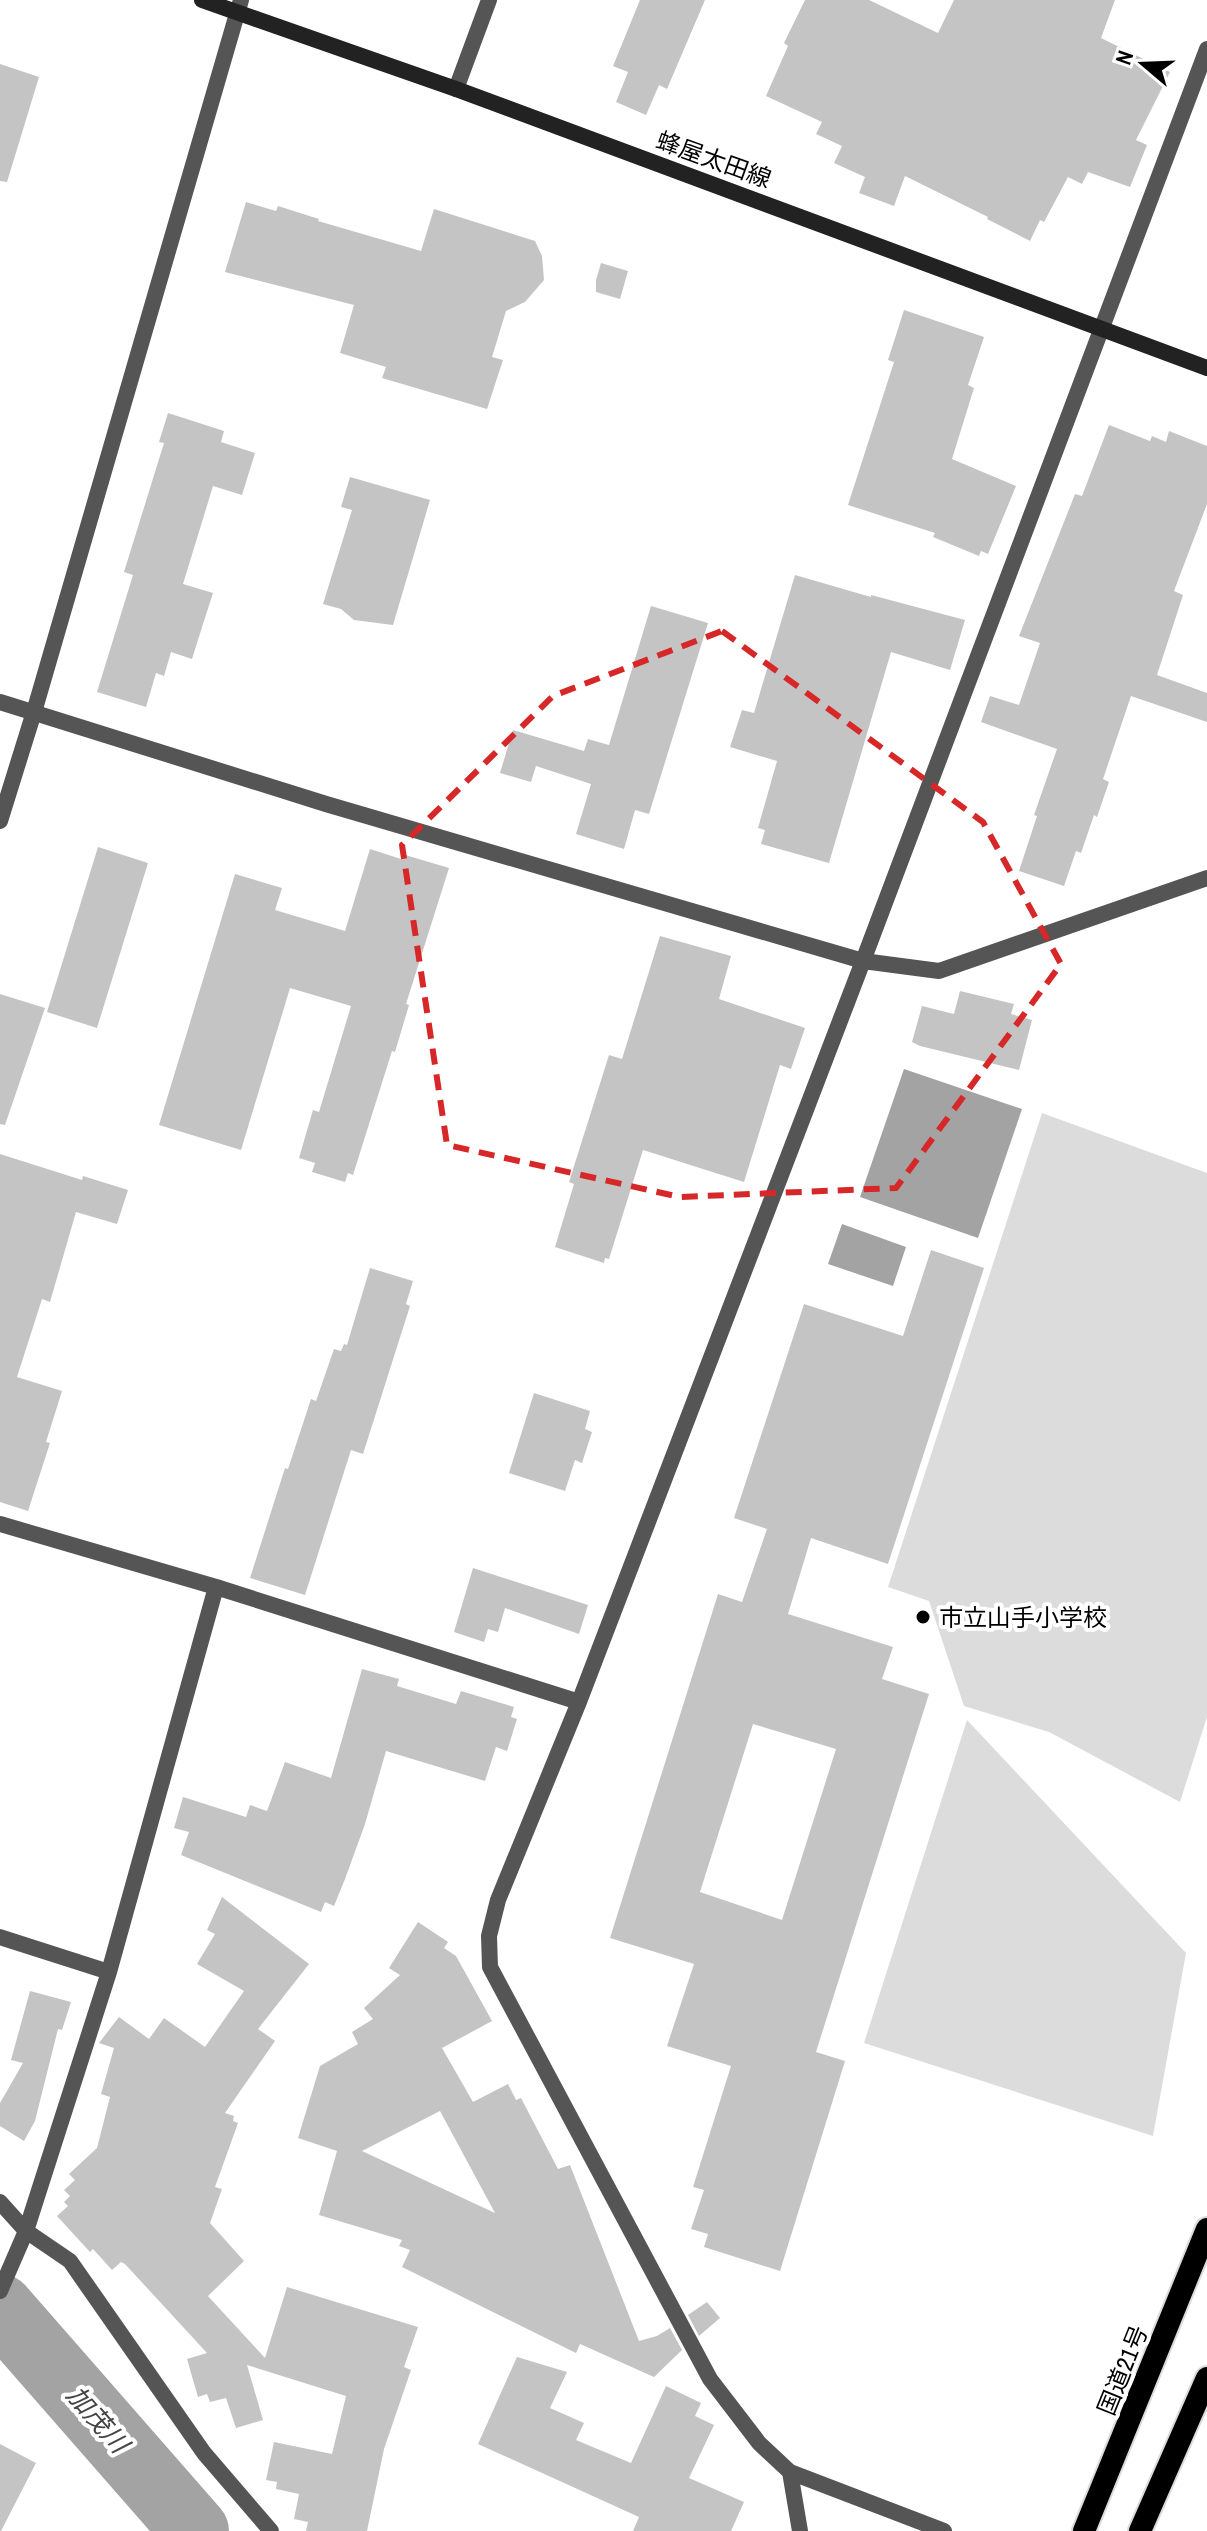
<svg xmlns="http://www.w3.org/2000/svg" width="1207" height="2531" viewBox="0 0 1207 2531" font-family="'Archivo Narrow','Noto Sans JP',sans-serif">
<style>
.green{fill:#dcdcdc}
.water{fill:#a3a3a3}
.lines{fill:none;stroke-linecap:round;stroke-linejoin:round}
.river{stroke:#a3a3a3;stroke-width:68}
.building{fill:#c4c4c4;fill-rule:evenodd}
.trunk-casing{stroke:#dbdbdb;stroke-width:26}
.minor{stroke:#555;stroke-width:16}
.tertiary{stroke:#555;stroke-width:16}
.secondary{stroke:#222;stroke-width:16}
.trunk{stroke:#000;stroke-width:22}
.marked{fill:none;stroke:#d62828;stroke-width:6;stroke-dasharray:16 10;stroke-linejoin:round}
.poi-dot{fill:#000;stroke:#fff;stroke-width:3}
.labels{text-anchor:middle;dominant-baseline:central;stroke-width:8;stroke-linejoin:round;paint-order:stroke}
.street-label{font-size:24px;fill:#000;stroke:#fff}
.poi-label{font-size:24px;fill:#000;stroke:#fff;text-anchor:start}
.water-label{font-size:26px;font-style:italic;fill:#444;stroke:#fff}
</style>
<rect width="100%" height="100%" fill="#fff"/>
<path class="green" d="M 1042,1113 L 1207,1173 L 1207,1717 L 1180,1802 L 1049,1732 L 964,1706 L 929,1601 L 888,1587 Z
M 967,1720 L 1186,1953 L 1153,2136 L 864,2043 Z"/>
<path class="water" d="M 904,1069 L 1022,1109 L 978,1238 L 860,1197 Z
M 842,1224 L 906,1247 L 893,1286 L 828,1264 Z"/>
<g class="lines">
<path class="river" d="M 0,2308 L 195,2531"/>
</g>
<path class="building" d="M 640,0 L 705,0 L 667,89 L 659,85 L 646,115 L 616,102 L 628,72 L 613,66 Z
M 805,0 L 869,0 L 938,33 L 954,0 L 1115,0 L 1101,38 L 1170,72 L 1136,140 L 1147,145 L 1130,187 L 1088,172 L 1082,184 L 1068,177 L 1044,222 L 1040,220 L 1030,241 L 987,219 L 988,217 L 905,176 L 894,206 L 859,193 L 865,177 L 834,163 L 842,146 L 816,134 L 822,122 L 766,96 L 788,46 L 784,43 Z
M 0,64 L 39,77 L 7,182 L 0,181 Z
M 246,202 L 276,211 L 278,206 L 319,219 L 318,221 L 421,251 L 434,209 L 535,241 L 542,256 L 544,280 L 525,302 L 506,311 L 492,357 L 503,360 L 487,409 L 382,378 L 386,367 L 340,353 L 354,305 L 225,272 Z
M 601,263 L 628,271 L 620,299 L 596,292 L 596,280 Z
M 904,310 L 984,337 L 968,385 L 974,388 L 952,459 L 1016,486 L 988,554 L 981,551 L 979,556 L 933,537 L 935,533 L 848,505 L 894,362 L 888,360 Z
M 168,413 L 224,431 L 221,442 L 255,453 L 242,495 L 213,486 L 183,584 L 213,593 L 203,624 L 192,659 L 171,652 L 164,676 L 156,673 L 146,707 L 97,692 L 133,575 L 124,572 L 164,443 L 159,442 Z
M 1109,425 L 1150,441 L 1152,436 L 1166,442 L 1169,431 L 1207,446 L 1207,504 L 1174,591 L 1183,595 L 1157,675 L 1207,693 L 1207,722 L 1131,696 L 1103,779 L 1109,782 L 1097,817 L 1094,815 L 1081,853 L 1076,851 L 1064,886 L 1019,871 L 1037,816 L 1034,815 L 1057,749 L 981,722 L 990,696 L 1019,705 L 1040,643 L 1019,636 L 1075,494 L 1082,496 Z
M 350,477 L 430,500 L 393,625 L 354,620 L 341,609 L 323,604 L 352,510 L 341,507 Z
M 795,575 L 871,597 L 871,595 L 965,620 L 950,670 L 891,652 L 829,863 L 761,844 L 765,830 L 758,828 L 777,761 L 730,747 L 742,710 L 754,713 Z
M 651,606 L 708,623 L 649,814 L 635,810 L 624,849 L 576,834 L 591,784 L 536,766 L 531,782 L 500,773 L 513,730 L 584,751 L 588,739 L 609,745 Z
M 98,847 L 148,863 L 97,1028 L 47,1012 Z
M 370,849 L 401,859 L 402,854 L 449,868 L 406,1004 L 409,1005 L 395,1052 L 392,1051 L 353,1175 L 348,1173 L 345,1182 L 312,1172 L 315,1163 L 299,1158 L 313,1110 L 319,1112 L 351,1006 L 290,988 L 241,1150 L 159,1125 L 235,874 L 282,888 L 275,910 L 345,931 Z
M 660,936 L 731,956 L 719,999 L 805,1028 L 791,1069 L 780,1065 L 744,1182 L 643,1150 L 609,1259 L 605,1258 L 604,1263 L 555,1247 L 574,1184 L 569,1182 L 609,1055 L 622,1059 Z
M 960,991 L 1014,1004 L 1011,1014 L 1032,1020 L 1019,1070 L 920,1046 L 912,1042 L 922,1006 L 954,1014 Z
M 0,994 L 45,1008 L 5,1125 L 0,1124 Z
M 0,1154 L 82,1180 L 83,1176 L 128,1190 L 117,1224 L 76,1212 L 50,1302 L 42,1299 L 17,1377 L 62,1391 L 46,1442 L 50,1443 L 28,1511 L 0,1502 Z
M 931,1250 L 984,1268 L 888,1564 L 811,1538 L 788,1614 L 893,1647 L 882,1679 L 929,1694 L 816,2052 L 845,2061 L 780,2271 L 704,2247 L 708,2234 L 691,2229 L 704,2190 L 693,2187 L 731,2066 L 667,2046 L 694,1964 L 610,1938 L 718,1594 L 742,1602 L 767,1529 L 734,1518 L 804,1304 L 903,1336 ZM 753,1724 L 836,1749 L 782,1920 L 700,1892 Z
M 370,1268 L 413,1281 L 406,1304 L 410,1306 L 363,1454 L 351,1450 L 305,1595 L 250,1578 L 285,1468 L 288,1469 L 311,1399 L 316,1401 L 334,1349 L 341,1351 L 344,1344 L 347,1345 Z
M 534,1393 L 590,1411 L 585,1429 L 592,1432 L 582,1463 L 575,1460 L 565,1491 L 509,1473 Z
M 473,1568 L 588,1605 L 579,1634 L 505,1608 L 498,1632 L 488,1629 L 484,1642 L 454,1632 Z
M 362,1669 L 399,1679 L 397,1686 L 456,1704 L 461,1691 L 514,1707 L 511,1717 L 517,1719 L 507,1751 L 496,1747 L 485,1781 L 386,1751 L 365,1824 L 345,1879 L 334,1906 L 325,1902 L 321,1912 L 181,1855 L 189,1832 L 174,1828 L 183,1797 L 246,1817 L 250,1805 L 267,1811 L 285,1762 L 331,1778 Z
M 222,1897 L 309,1964 L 258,2029 L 275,2041 L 225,2113 L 234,2116 L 233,2121 L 238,2123 L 215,2187 L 222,2189 L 210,2223 L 244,2261 L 208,2296 L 265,2358 L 287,2287 L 418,2327 L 404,2367 L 411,2370 L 384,2449 L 367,2531 L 306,2531 L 308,2522 L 294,2519 L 299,2494 L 276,2489 L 277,2482 L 266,2480 L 274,2442 L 332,2454 L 346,2396 L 247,2365 L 263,2420 L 236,2428 L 226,2398 L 210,2402 L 207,2394 L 198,2397 L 187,2359 L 207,2353 L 125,2264 L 121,2262 L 112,2270 L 93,2249 L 90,2252 L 57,2216 L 68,2206 L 64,2202 L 70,2196 L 64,2190 L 75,2180 L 69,2174 L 97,2148 L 110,2097 L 101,2094 L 114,2048 L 99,2043 L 119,2017 L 149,2039 L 164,2018 L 205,2047 L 244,1991 L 197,1964 L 215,1934 L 207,1930 Z
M 418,1922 L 448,1942 L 444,1948 L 456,1956 L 492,2021 L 442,2048 L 473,2102 L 508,2084 L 516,2100 L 521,2098 L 558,2169 L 570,2165 L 639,2341 L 657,2336 L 670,2328 L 682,2350 L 654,2377 L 580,2344 L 576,2353 L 402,2267 L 410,2250 L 399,2246 L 402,2240 L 319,2215 L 337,2151 L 298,2138 L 320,2066 L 358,2044 L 352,2032 L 373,2019 L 364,2008 L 400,1975 L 389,1968 ZM 440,2111 L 495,2213 L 362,2151 Z
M 30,1991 L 71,2002 L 62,2030 L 58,2029 L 35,2121 L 24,2141 L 0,2126 L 0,2103 L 23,2063 L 11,2060 Z
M 707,2302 L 720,2318 L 699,2336 L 688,2315 Z
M 517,2357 L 567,2372 L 550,2408 L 584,2423 L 576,2440 L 631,2463 L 666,2386 L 701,2403 L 695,2416 L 714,2425 L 689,2478 L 744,2502 L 731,2531 L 633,2531 L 639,2517 L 478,2444 Z
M 0,2444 L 36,2463 L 1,2531 L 0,2531 Z"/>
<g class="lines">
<defs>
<path id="trunk" d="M 1084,2531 L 1207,2229
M 1140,2531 L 1207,2378"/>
</defs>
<use href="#trunk" class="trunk-casing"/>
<path class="minor" d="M 456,89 L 489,0
M 0,821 L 34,712 L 241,0
M 0,1524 L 216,1587 L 579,1702
M 0,1937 L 109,1972
M 0,2202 L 26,2231 L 70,2261 L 204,2453 L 271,2531
M 0,2291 L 26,2231 L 109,1972 L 216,1587
M 790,2472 L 800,2531
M 944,2531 L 790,2472 L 759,2443 L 710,2379 L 490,1967 L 489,1936 L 498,1900 L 579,1702 L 863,961 L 939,971 L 1207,878"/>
<path class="tertiary" d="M 0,702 L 326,804 L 863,961 L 1207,49"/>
<path class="secondary" d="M 202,0 L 456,89 L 1207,368"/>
<use href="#trunk" class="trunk"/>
</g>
<path class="marked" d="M 722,631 L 983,822 L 1061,964 L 896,1188 L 680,1197 L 447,1145 L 402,845 L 553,696 Z"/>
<circle class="poi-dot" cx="923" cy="1617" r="8"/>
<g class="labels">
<g class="street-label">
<text transform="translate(714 159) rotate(20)">蜂屋太田線</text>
<text transform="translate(1122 2370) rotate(-68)">国道21号</text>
</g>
<g class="poi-label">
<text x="939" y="1617">市立山手小学校</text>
</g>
<g class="water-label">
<text transform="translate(98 2419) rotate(49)">加茂川</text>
</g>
</g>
<g transform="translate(1143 64) rotate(289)" stroke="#ffffff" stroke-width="6" paint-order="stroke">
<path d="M0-6L14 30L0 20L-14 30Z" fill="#000000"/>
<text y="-12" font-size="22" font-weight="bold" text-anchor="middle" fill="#000000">N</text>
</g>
</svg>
